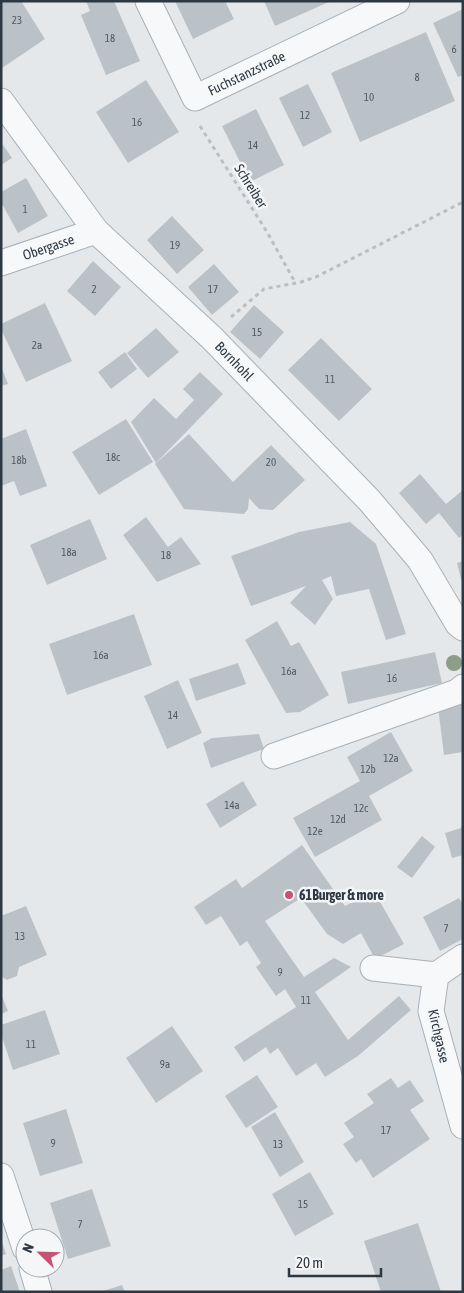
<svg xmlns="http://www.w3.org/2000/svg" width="464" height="1293" viewBox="0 0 464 1293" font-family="'Asap Condensed',sans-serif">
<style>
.building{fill:#bbc2c7}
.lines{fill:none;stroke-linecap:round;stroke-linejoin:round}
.minor-casing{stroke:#a9b0b5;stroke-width:27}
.path{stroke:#babec2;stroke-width:3;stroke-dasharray:4 4;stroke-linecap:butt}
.minor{stroke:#f6f8f9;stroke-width:25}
.tree{fill:#8e9c8a}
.poi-dot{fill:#c55376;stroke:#f4f6f8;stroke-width:2}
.labels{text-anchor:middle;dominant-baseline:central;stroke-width:5;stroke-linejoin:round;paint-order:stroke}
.number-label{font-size:11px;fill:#505a63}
.street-label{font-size:14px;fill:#2d3842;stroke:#f4f6f8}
.poi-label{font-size:14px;font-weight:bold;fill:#2d3842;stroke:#f4f6f8;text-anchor:start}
</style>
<rect width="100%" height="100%" fill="#e4e8eb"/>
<path class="building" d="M 1,1 L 21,1 L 45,39 L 2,68 Z
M 86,1 L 114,1 L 140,61 L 106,75 L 81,15 L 90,11 Z
M 175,1 L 225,1 L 234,19 L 193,39 Z
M 264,1 L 331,1 L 275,26 Z
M 463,9 L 463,75 L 458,77 L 433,23 Z
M 426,32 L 455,101 L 360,142 L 331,73 Z
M 146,80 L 179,132 L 128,163 L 96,112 Z
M 308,84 L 332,132 L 303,147 L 279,98 Z
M 256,109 L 284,165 L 250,182 L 222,126 Z
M 1,142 L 12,158 L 1,165 Z
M 26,178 L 48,216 L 18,233 L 1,202 L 1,192 Z
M 172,216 L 204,250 L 177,274 L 147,240 Z
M 93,261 L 121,287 L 95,316 L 67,291 Z
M 214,264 L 239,292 L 212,315 L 188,287 Z
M 45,303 L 72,361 L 26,382 L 1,329 L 1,324 Z
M 254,305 L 284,332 L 260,359 L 230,332 Z
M 156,328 L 179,352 L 148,378 L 127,353 Z
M 321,338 L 372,389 L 339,421 L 288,370 Z
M 125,352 L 137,369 L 111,389 L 98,372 Z
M 1,366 L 8,384 L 1,386 Z
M 200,372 L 223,394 L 156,463 L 131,422 L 154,398 L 176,419 L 194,400 L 183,389 Z
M 126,419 L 153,462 L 99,495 L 72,452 Z
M 26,429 L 47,486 L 20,496 L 14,481 L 1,486 L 1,439 Z
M 189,434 L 233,482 L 271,445 L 305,480 L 273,510 L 259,509 L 249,498 L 248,509 L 244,514 L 184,509 L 155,464 Z
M 420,474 L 446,504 L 463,490 L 463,535 L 459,538 L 439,513 L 426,524 L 399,493 Z
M 146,517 L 168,547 L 181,537 L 201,564 L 157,582 L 123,535 Z
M 90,519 L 107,559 L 47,585 L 30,545 Z
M 350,522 L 376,544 L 406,634 L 386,640 L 369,589 L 336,596 L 331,576 L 322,580 L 333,599 L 315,625 L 290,603 L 306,586 L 251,606 L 231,556 L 299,532 Z
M 463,561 L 463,583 L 462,583 L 457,563 Z
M 134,614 L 152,665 L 67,695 L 49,644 Z
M 277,621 L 291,646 L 299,642 L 329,695 L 300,712 L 286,713 L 245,640 Z
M 435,652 L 442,683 L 348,704 L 341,672 Z
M 238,663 L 246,684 L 196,701 L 189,679 Z
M 178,680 L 202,733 L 167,749 L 144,696 Z
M 463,698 L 463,752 L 444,755 L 438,707 Z
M 391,732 L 413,771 L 369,796 L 382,820 L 315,857 L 293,818 L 360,781 L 347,757 Z
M 259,734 L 264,749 L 211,768 L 203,743 L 212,738 Z
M 243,781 L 257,805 L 220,828 L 206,804 Z
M 463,821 L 463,855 L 452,858 L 445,833 L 461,828 Z
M 422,836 L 435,847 L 412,878 L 397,867 Z
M 302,845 L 345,906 L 374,891 L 404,944 L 375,959 L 361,933 L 343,944 L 327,934 L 301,898 L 265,921 L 304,977 L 334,958 L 351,967 L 315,992 L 348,1040 L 399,996 L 411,1010 L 358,1056 L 325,1077 L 316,1063 L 296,1076 L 278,1048 L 270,1054 L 266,1047 L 244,1062 L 234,1047 L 296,1007 L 285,989 L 276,996 L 256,967 L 261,963 L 247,941 L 240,946 L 221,916 L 206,925 L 194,907 L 236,879 L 242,888 Z
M 459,898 L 463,905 L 463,939 L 440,951 L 423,917 Z
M 26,906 L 47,955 L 19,967 L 17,976 L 7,980 L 1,976 L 1,916 Z
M 1,994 L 8,1011 L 1,1014 Z
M 45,1010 L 60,1054 L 13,1070 L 1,1034 L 1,1025 Z
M 172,1026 L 203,1071 L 156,1103 L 126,1058 Z
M 257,1075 L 278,1107 L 246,1128 L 225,1096 Z
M 391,1078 L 398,1088 L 410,1080 L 424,1101 L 410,1110 L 430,1139 L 373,1178 L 361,1159 L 356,1163 L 343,1144 L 354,1137 L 344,1123 L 374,1103 L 367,1094 Z
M 66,1109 L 83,1163 L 40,1176 L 23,1123 Z
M 275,1112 L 304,1162 L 280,1177 L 251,1127 Z
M 310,1172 L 334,1214 L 295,1236 L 272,1194 Z
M 92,1189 L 111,1246 L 68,1259 L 50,1203 Z
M 418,1223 L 441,1292 L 381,1292 L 364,1241 Z
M 2,1242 L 6,1254 L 1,1256 L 1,1243 Z
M 11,1266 L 20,1292 L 1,1292 L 1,1270 Z
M 122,1285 L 125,1292 L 103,1292 L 103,1291 Z"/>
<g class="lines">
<defs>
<g id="minor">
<path id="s1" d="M 148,1 L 195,98 L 397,1"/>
<path id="s2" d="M 1,101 L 96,231 L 212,338 L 369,500 L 420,560 L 458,624 L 463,628"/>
<path id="s3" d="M 1,263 L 96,231"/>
<path d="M 274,756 L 457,692 L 463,687"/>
<path d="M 463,957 L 436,975 L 431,1011 L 463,1126"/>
<path d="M 373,968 L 436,975"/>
<path d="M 1,1176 L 25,1248"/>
<path d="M 32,1268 L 39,1292"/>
</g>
</defs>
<use href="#minor" class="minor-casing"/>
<path class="path" d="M 200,126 L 267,232 L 295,282
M 231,317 L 264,289 L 301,282 L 318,276 L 463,202"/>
<use href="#minor" class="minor"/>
</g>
<circle class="tree" cx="454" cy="663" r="8"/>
<circle class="poi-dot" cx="289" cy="895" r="5"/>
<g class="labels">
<g class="number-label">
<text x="17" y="20">23</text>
<text x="110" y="38">18</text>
<text x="454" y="49">6</text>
<text x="417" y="77">8</text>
<text x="369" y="97">10</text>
<text x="305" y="115">12</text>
<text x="137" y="122">16</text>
<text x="253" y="145">14</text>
<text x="25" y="209">1</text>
<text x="175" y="245">19</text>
<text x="94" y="289">2</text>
<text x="213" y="289">17</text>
<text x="257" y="332">15</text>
<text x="37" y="345">2a</text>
<text x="330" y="379">11</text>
<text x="113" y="457">18c</text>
<text x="19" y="460">18b</text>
<text x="271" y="462">20</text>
<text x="69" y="552">18a</text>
<text x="166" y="555">18</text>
<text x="101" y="655">16a</text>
<text x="289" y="671">16a</text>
<text x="392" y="678">16</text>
<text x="173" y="715">14</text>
<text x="391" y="758">12a</text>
<text x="368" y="769">12b</text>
<text x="232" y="805">14a</text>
<text x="361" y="808">12c</text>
<text x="338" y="819">12d</text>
<text x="315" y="831">12e</text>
<text x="446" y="928">7</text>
<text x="20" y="936">13</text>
<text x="280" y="972">9</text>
<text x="306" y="1000">11</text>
<text x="31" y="1044">11</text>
<text x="165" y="1064">9a</text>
<text x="386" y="1130">17</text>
<text x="53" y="1143">9</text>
<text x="278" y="1144">13</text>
<text x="303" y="1204">15</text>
<text x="80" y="1224">7</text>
</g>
<g class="street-label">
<text stroke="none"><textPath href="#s1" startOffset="165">Fuchstanzstraße</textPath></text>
<text transform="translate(251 186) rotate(58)">Schreiber</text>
<text stroke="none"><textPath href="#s3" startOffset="50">Obergasse</textPath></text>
<text stroke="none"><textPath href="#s2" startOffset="351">Bornhohl</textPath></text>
<text transform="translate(439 1036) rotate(77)">Kirchgasse</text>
</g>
<g class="poi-label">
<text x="299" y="895">61Burger &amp; more</text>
</g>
</g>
<rect width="464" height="1293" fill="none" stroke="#2d3842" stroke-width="5"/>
<g transform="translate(40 1253) rotate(293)"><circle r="24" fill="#f4f6f8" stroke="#a4aaaf"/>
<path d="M0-4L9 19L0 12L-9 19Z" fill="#c55376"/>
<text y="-8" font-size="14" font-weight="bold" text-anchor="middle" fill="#2d3842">N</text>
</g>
<path d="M289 1268v8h92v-8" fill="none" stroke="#2d3842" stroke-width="2.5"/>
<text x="296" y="1268" font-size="15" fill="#2d3842" stroke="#f4f6f8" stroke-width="4" paint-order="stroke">20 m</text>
</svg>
